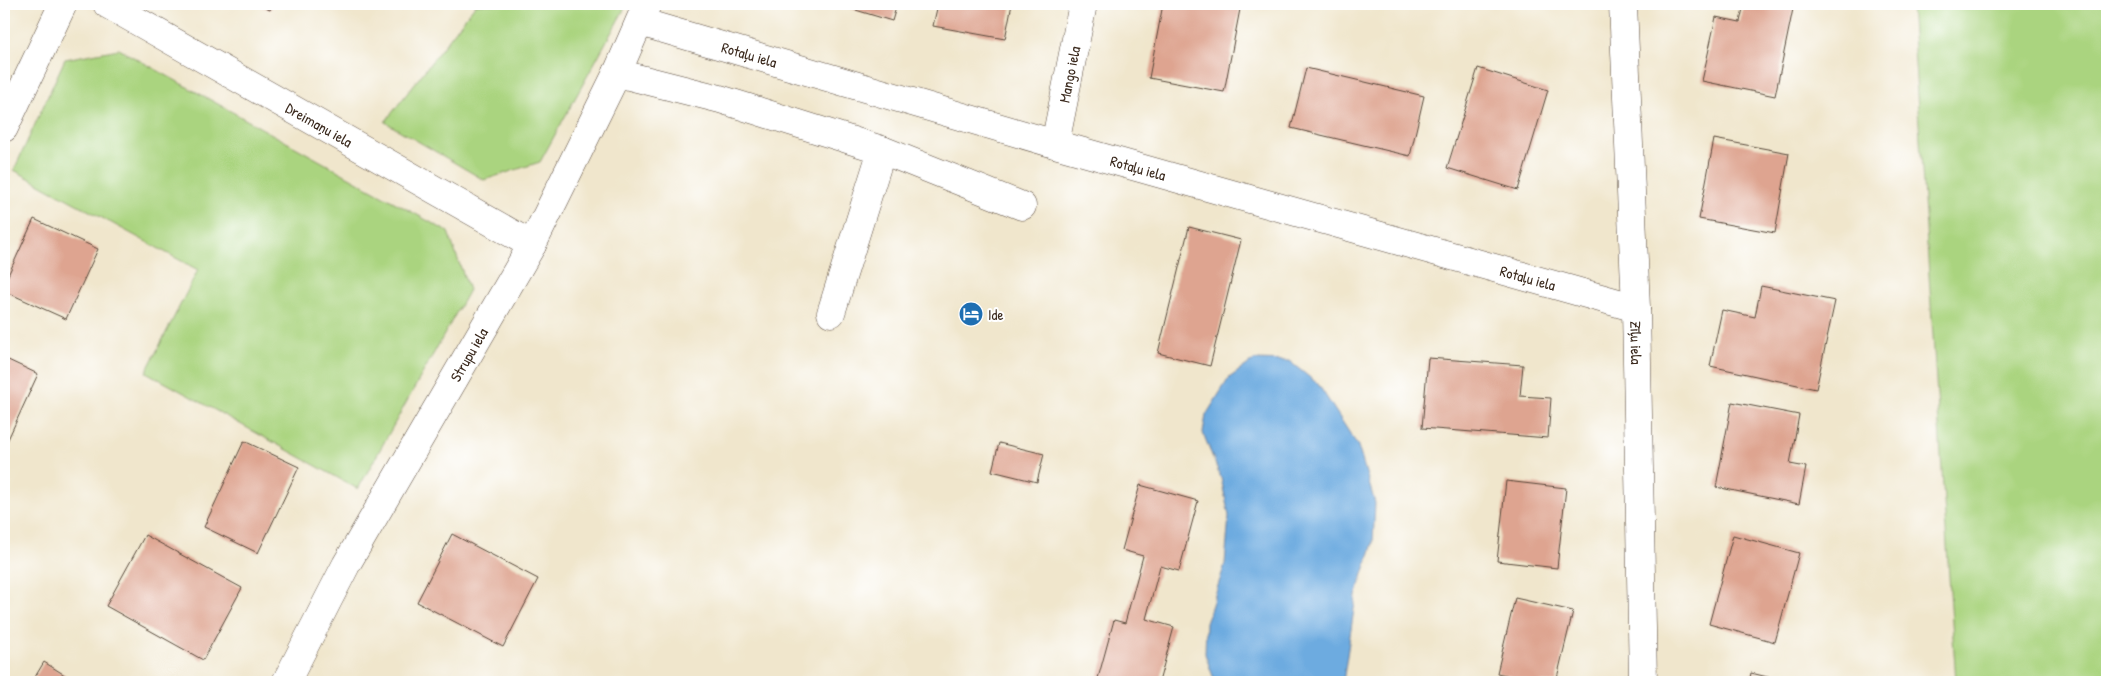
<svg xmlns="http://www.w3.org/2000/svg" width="2111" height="686" viewBox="0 0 2111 686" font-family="'Patrick Hand',sans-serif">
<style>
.green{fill:#aad47f;stroke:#727f4e}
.water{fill:#6dabe0;stroke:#546a7f}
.building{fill:#dea490}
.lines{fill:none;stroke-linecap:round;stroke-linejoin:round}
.minor-casing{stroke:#564638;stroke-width:29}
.minor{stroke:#fff;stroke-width:28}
.labels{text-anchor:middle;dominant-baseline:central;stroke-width:4;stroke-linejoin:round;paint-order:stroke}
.street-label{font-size:15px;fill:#3b2a1e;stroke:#fff}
.poi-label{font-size:15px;fill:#3b2a1e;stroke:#fff;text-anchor:start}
</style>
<rect width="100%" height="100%" fill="#fff"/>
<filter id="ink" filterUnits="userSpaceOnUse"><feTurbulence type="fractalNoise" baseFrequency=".02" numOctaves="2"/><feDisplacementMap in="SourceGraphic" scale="10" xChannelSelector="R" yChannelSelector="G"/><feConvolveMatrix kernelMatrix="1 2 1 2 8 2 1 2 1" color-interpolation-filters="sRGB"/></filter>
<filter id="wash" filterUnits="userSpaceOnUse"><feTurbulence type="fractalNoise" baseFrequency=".0096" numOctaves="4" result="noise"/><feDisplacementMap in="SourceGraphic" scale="20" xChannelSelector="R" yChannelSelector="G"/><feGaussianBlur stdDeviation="1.12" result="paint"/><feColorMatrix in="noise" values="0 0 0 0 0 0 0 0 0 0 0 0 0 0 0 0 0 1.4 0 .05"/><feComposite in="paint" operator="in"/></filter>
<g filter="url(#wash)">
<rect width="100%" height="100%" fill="#f0e6cc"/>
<path class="green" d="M 476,4 L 627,4 L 540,162 L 484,180 L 385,122 Z
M 1911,4 L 2107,4 L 2107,682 L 1956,682 Z
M 119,49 L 448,232 L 469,290 L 358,489 L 146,372 L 198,270 L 14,170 L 65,59 Z"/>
<path class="water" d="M 1254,360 L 1289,361 L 1318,384 L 1358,446 L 1375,503 L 1373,543 L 1356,596 L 1343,682 L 1215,682 L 1205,654 L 1206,623 L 1225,564 L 1229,516 L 1221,478 L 1203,433 L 1206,415 L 1229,378 Z"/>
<g id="blocks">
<path class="building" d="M 257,4 L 273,4 L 270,10 Z
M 836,4 L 897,4 L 892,21 Z
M 938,4 L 1012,4 L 1005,39 L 933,26 Z
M 1163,4 L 1241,4 L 1224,92 L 1149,78 Z
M 1744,4 L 1794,4 L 1775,96 L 1702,81 L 1716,17 L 1740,22 Z
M 1306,68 L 1424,96 L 1410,156 L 1291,128 Z
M 1478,68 L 1548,90 L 1518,190 L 1447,168 Z
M 1714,139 L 1789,153 L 1775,233 L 1699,219 Z
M 34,219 L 98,249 L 66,319 L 4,291 L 4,284 Z
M 1189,227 L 1241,240 L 1210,366 L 1158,353 Z
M 1761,286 L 1835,301 L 1816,389 L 1710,366 L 1722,310 L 1755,317 Z
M 4,358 L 38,374 L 4,448 Z
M 1428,358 L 1523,365 L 1520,396 L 1551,398 L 1548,438 L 1422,428 Z
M 1732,402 L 1799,415 L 1790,464 L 1806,467 L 1799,504 L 1716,487 Z
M 244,441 L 299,467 L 258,553 L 204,527 Z
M 999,443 L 1044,454 L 1037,482 L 992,471 Z
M 1506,481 L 1566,488 L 1557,568 L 1497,561 Z
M 1140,485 L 1198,501 L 1179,571 L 1160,566 L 1146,619 L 1174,627 L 1159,682 L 1097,682 L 1114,620 L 1125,623 L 1143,556 L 1122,550 Z
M 452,534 L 538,579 L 503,647 L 417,602 Z
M 145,535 L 242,588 L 203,660 L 106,606 Z
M 1733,535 L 1799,553 L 1775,642 L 1709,624 Z
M 1515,598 L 1573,611 L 1556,682 L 1537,682 L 1497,673 Z
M 44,662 L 76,682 L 32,682 Z
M 1751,673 L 1788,682 L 1749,682 Z"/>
</g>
</g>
<g filter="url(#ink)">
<use href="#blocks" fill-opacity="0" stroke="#564638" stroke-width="1"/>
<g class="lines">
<defs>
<g id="minor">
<path id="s1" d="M 107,4 L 532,245"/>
<path id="s2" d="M 1623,4 L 1636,308 L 1643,682"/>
<path id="s3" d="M 640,22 L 1055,144 L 1636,308"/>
<path d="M 617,73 L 720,99 L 882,150 L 1022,206"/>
<path d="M 4,128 L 63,4"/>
<path id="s4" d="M 1055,144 L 1083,4"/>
<path d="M 831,313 L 882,150"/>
<path id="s5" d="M 286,682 L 346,565 L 532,245 L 617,73 L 647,4"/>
</g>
</defs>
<use href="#minor" class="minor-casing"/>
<use href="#minor" class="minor"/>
</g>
</g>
<defs>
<symbol id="hotel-disc" viewBox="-11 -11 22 22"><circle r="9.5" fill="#1f6fb2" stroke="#fff"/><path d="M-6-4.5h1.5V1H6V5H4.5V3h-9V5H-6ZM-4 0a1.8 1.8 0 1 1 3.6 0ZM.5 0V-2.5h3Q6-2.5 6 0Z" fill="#fff"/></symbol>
</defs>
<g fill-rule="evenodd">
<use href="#hotel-disc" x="957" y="300" width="28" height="28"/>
</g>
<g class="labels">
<g class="street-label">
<text stroke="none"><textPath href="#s3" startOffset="114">Rotaļu iela</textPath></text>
<text stroke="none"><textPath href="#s4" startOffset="71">Mango iela</textPath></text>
<text stroke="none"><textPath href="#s1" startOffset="244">Dreimaņu iela</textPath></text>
<text stroke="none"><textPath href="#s3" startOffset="519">Rotaļu iela</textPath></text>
<text stroke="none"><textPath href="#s3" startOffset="924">Rotaļu iela</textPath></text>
<text stroke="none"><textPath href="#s2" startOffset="339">Zīļu iela</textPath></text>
<text stroke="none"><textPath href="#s5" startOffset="375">Strupu iela</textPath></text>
</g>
<g class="poi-label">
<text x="988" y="314">Ide</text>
</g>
</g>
<rect width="2111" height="686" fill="none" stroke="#fff" stroke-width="20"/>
</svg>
